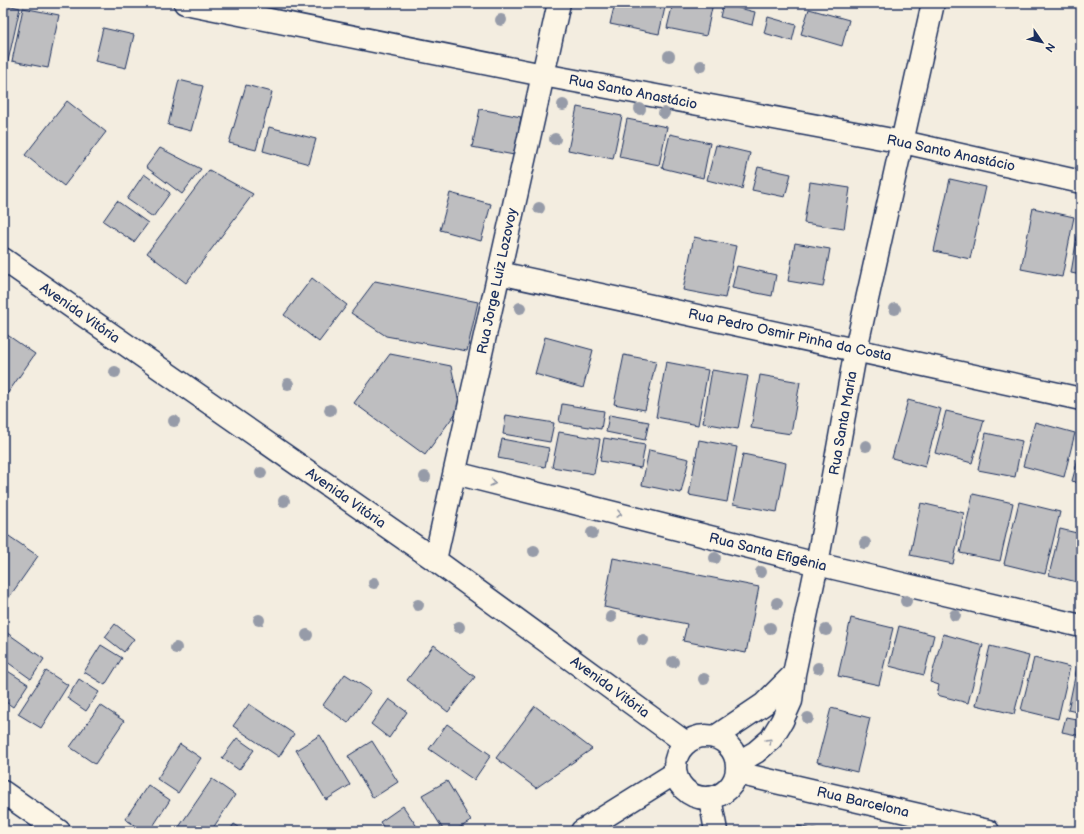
<svg xmlns="http://www.w3.org/2000/svg" width="1084" height="834" viewBox="0 0 1084 834" font-family="'Balsamiq Sans',sans-serif">
<style>
.building{fill:#bebec0;stroke:#1b2f5e}
.lines{fill:none;stroke-linecap:round;stroke-linejoin:round}
.street-casing{stroke:#1b2f5e;stroke-width:25}
.secondary-casing{stroke:#1b2f5e;stroke-width:25}
.street{stroke:#fcf5e5;stroke-width:22}
.secondary{stroke:#fcf5e5;stroke-width:22}
.tree{fill:#969ba8}
.oneway{stroke:#8c92a2}
.labels{text-anchor:middle;dominant-baseline:central;stroke-width:4;stroke-linejoin:round;paint-order:stroke}
.street-label{font-size:14px;fill:#1b2f5e;stroke:#fcf5e5}
</style>
<rect width="100%" height="100%" fill="#f3ede0"/>
<filter id="ink" filterUnits="userSpaceOnUse"><feTurbulence type="fractalNoise" baseFrequency=".025" numOctaves="2"/><feDisplacementMap in="SourceGraphic" scale="8" xChannelSelector="R" yChannelSelector="G"/><feConvolveMatrix kernelMatrix="1 2 1 2 8 2 1 2 1" color-interpolation-filters="sRGB"/></filter>
<g filter="url(#ink)">
<path class="building" d="M 615,3 L 666,3 L 659,34 L 610,24 Z
M 673,3 L 713,3 L 706,36 L 667,28 Z
M 3,4 L 20,8 L 8,61 L 3,60 Z
M 723,4 L 755,12 L 752,25 L 720,17 Z
M 23,8 L 59,15 L 48,68 L 12,61 Z
M 809,9 L 849,20 L 842,46 L 801,34 Z
M 768,17 L 796,25 L 792,41 L 764,33 Z
M 103,28 L 134,35 L 126,68 L 95,61 Z
M 179,80 L 203,86 L 191,131 L 168,125 Z
M 246,85 L 272,92 L 256,150 L 229,143 Z
M 67,101 L 106,132 L 64,186 L 25,155 Z
M 577,107 L 622,116 L 613,159 L 568,150 Z
M 480,109 L 521,117 L 514,155 L 472,147 Z
M 627,119 L 667,127 L 659,165 L 619,157 Z
M 269,127 L 316,139 L 309,164 L 263,151 Z
M 670,134 L 710,143 L 703,178 L 662,168 Z
M 716,145 L 750,153 L 742,189 L 707,180 Z
M 160,148 L 201,169 L 182,194 L 146,167 Z
M 758,167 L 791,174 L 785,197 L 752,190 Z
M 209,170 L 253,194 L 186,283 L 147,253 Z
M 144,174 L 170,193 L 153,217 L 127,199 Z
M 950,179 L 986,187 L 970,259 L 934,251 Z
M 810,182 L 850,188 L 844,229 L 804,223 Z
M 450,193 L 491,204 L 481,241 L 440,230 Z
M 117,201 L 148,223 L 134,242 L 103,221 Z
M 1033,208 L 1074,217 L 1062,277 L 1021,269 Z
M 1080,219 L 1081,219 L 1081,275 L 1071,273 Z
M 694,237 L 736,246 L 725,298 L 683,290 Z
M 795,243 L 830,249 L 823,287 L 788,281 Z
M 737,266 L 776,275 L 772,296 L 732,288 Z
M 312,278 L 347,305 L 319,342 L 284,315 Z
M 375,281 L 478,302 L 467,351 L 386,336 L 351,313 Z
M 3,332 L 35,354 L 3,400 Z
M 545,337 L 593,350 L 583,388 L 535,374 Z
M 390,354 L 451,366 L 460,407 L 425,455 L 354,403 Z
M 624,355 L 656,361 L 645,410 L 614,404 Z
M 666,362 L 708,370 L 698,425 L 656,417 Z
M 712,370 L 748,376 L 738,429 L 703,423 Z
M 760,375 L 800,382 L 791,434 L 751,428 Z
M 908,400 L 941,409 L 925,467 L 892,458 Z
M 562,404 L 604,411 L 601,429 L 559,422 Z
M 946,411 L 984,420 L 972,463 L 935,453 Z
M 506,415 L 554,423 L 550,442 L 503,434 Z
M 609,415 L 649,422 L 645,440 L 606,432 Z
M 1035,422 L 1075,433 L 1064,477 L 1023,466 Z
M 559,432 L 600,439 L 594,474 L 552,467 Z
M 986,433 L 1022,441 L 1015,477 L 978,470 Z
M 604,438 L 645,445 L 641,468 L 600,461 Z
M 502,439 L 549,448 L 545,467 L 498,458 Z
M 699,440 L 737,447 L 727,502 L 689,495 Z
M 1081,448 L 1081,484 L 1072,481 Z
M 649,450 L 689,459 L 681,493 L 642,485 Z
M 743,454 L 786,463 L 777,512 L 733,504 Z
M 973,494 L 1013,503 L 1000,561 L 960,553 Z
M 1019,502 L 1060,512 L 1045,574 L 1004,564 Z
M 921,503 L 964,513 L 953,564 L 910,555 Z
M 1060,529 L 1081,534 L 1081,583 L 1049,575 Z
M 3,532 L 38,556 L 3,606 Z
M 613,558 L 759,587 L 746,653 L 683,641 L 687,624 L 604,607 Z
M 851,618 L 893,628 L 879,685 L 838,676 Z
M 115,624 L 134,639 L 124,652 L 105,637 Z
M 899,626 L 934,635 L 924,675 L 889,666 Z
M 3,630 L 44,659 L 31,679 L 3,659 Z
M 943,634 L 983,645 L 968,703 L 937,695 L 939,685 L 930,682 Z
M 101,645 L 122,658 L 105,685 L 84,672 Z
M 434,645 L 475,677 L 448,712 L 407,680 Z
M 990,646 L 1029,656 L 1014,714 L 976,705 Z
M 1034,658 L 1070,667 L 1058,719 L 1021,710 Z
M 1077,667 L 1081,667 L 1081,713 L 1068,710 Z
M 3,668 L 28,684 L 13,707 L 3,700 Z
M 46,671 L 68,685 L 41,728 L 18,714 Z
M 345,674 L 371,691 L 348,723 L 323,705 Z
M 79,679 L 99,692 L 86,711 L 67,698 Z
M 389,699 L 407,712 L 389,738 L 371,724 Z
M 249,704 L 294,734 L 279,757 L 233,726 Z
M 100,705 L 124,721 L 95,764 L 70,747 Z
M 535,706 L 592,749 L 536,788 L 496,758 Z
M 831,708 L 870,718 L 857,772 L 817,762 Z
M 1066,717 L 1081,720 L 1081,736 L 1062,732 Z
M 447,724 L 491,755 L 474,780 L 429,749 Z
M 320,735 L 350,785 L 326,800 L 296,750 Z
M 237,738 L 254,750 L 239,770 L 222,758 Z
M 372,741 L 398,782 L 373,798 L 348,756 Z
M 180,744 L 201,758 L 178,793 L 157,779 Z
M 212,779 L 235,795 L 211,831 L 185,831 L 179,827 Z
M 447,781 L 471,821 L 454,831 L 444,831 L 422,795 Z
M 148,785 L 170,800 L 150,831 L 143,831 L 125,819 Z
M 403,806 L 420,831 L 386,831 L 380,822 Z
M 234,824 L 245,831 L 229,831 Z
M 798,826 L 820,831 L 797,831 Z"/>
<g class="lines">
<defs>
<path id="street" d="M 185,3 L 543,75 L 903,142 L 1081,182
M 455,473 L 817,564 L 1081,626
M675 767a31 31 0 1 1 62 0a31 31 0 1 1-62 0Z
M 715,737 L 764,704 L 794,674
M 737,763 L 756,752 L 771,739 L 782,721 L 791,701 L 794,674 L 817,564 L 856,349 L 933,3
M 737,773 L 988,831
M 3,792 L 59,831"/>
<path id="secondary" d="M 3,259 L 435,560 L 686,743
M 499,273 L 1081,399
M 435,560 L 559,3
M 710,798 L 716,831
M 582,831 L 675,773"/>
</defs>
<use href="#street" class="street-casing"/>
<use href="#secondary" class="secondary-casing"/>
<use href="#street" class="street"/>
<use href="#secondary" class="secondary"/>
</g>
<g class="tree">
<circle cx="501" cy="20" r="6"/>
<circle cx="669" cy="56" r="6"/>
<circle cx="701" cy="66" r="6"/>
<circle cx="563" cy="105" r="6"/>
<circle cx="640" cy="109" r="6"/>
<circle cx="664" cy="113" r="6"/>
<circle cx="555" cy="139" r="6"/>
<circle cx="539" cy="208" r="6"/>
<circle cx="520" cy="308" r="6"/>
<circle cx="895" cy="309" r="6"/>
<circle cx="115" cy="372" r="6"/>
<circle cx="288" cy="384" r="6"/>
<circle cx="330" cy="410" r="6"/>
<circle cx="174" cy="421" r="6"/>
<circle cx="866" cy="446" r="6"/>
<circle cx="261" cy="473" r="6"/>
<circle cx="425" cy="477" r="6"/>
<circle cx="284" cy="501" r="6"/>
<circle cx="592" cy="533" r="6"/>
<circle cx="865" cy="543" r="6"/>
<circle cx="534" cy="551" r="6"/>
<circle cx="715" cy="558" r="6"/>
<circle cx="761" cy="572" r="6"/>
<circle cx="374" cy="583" r="6"/>
<circle cx="906" cy="601" r="6"/>
<circle cx="777" cy="603" r="6"/>
<circle cx="418" cy="605" r="6"/>
<circle cx="955" cy="615" r="6"/>
<circle cx="611" cy="617" r="6"/>
<circle cx="259" cy="620" r="6"/>
<circle cx="459" cy="627" r="6"/>
<circle cx="770" cy="628" r="6"/>
<circle cx="826" cy="630" r="6"/>
<circle cx="307" cy="635" r="6"/>
<circle cx="643" cy="640" r="6"/>
<circle cx="176" cy="648" r="6"/>
<circle cx="673" cy="662" r="6"/>
<circle cx="818" cy="668" r="6"/>
<circle cx="704" cy="679" r="6"/>
<circle cx="808" cy="718" r="6"/>
</g>
<defs><path id="oneway-chevron" d="M-2-3.5L2.5 0L-2 3.5" fill="none" stroke-width="1.6" stroke-linecap="round" stroke-linejoin="round"/></defs>
<g class="oneway">
<use href="#oneway-chevron" transform="translate(493 483) rotate(14)"/>
<use href="#oneway-chevron" transform="translate(619 514) rotate(14)"/>
<use href="#oneway-chevron" transform="translate(769 741) rotate(-46)"/>
</g>
</g>
<g class="labels">
<g class="street-label">
<text transform="translate(633 92) rotate(11)">Rua Santo Anastácio</text>
<text transform="translate(951 153) rotate(12)">Rua Santo Anastácio</text>
<text transform="translate(497 281) rotate(-78)">Rua Jorge Luiz Lozovoy</text>
<text transform="translate(80 313) rotate(35)">Avenida Vitória</text>
<text transform="translate(790 335) rotate(12)">Rua Pedro Osmir Pinha da Costa</text>
<text transform="translate(843 423) rotate(-80)">Rua Santa Maria</text>
<text transform="translate(346 498) rotate(35)">Avenida Vitória</text>
<text transform="translate(768 552) rotate(14)">Rua Santa Efigênia</text>
<text transform="translate(610 687) rotate(36)">Avenida Vitória</text>
<text transform="translate(863 802) rotate(13)">Rua Barcelona</text>
</g>
</g>
<rect width="1084" height="834" fill="none" stroke="#fcf5e5" stroke-width="16"/>
<rect x="8" y="8" width="1068" height="818" fill="none" stroke="#1b2f5e" stroke-width="1.5" filter="url(#ink)"/>
<g transform="translate(1042 42) rotate(124)" stroke="#fcf5e5" stroke-width="3" paint-order="stroke">
<path d="M0-3L7 15L0 10L-7 15Z" fill="#1b2f5e"/>
<text y="-6" font-size="11" font-weight="bold" text-anchor="middle" fill="#1b2f5e">N</text>
</g>
</svg>
